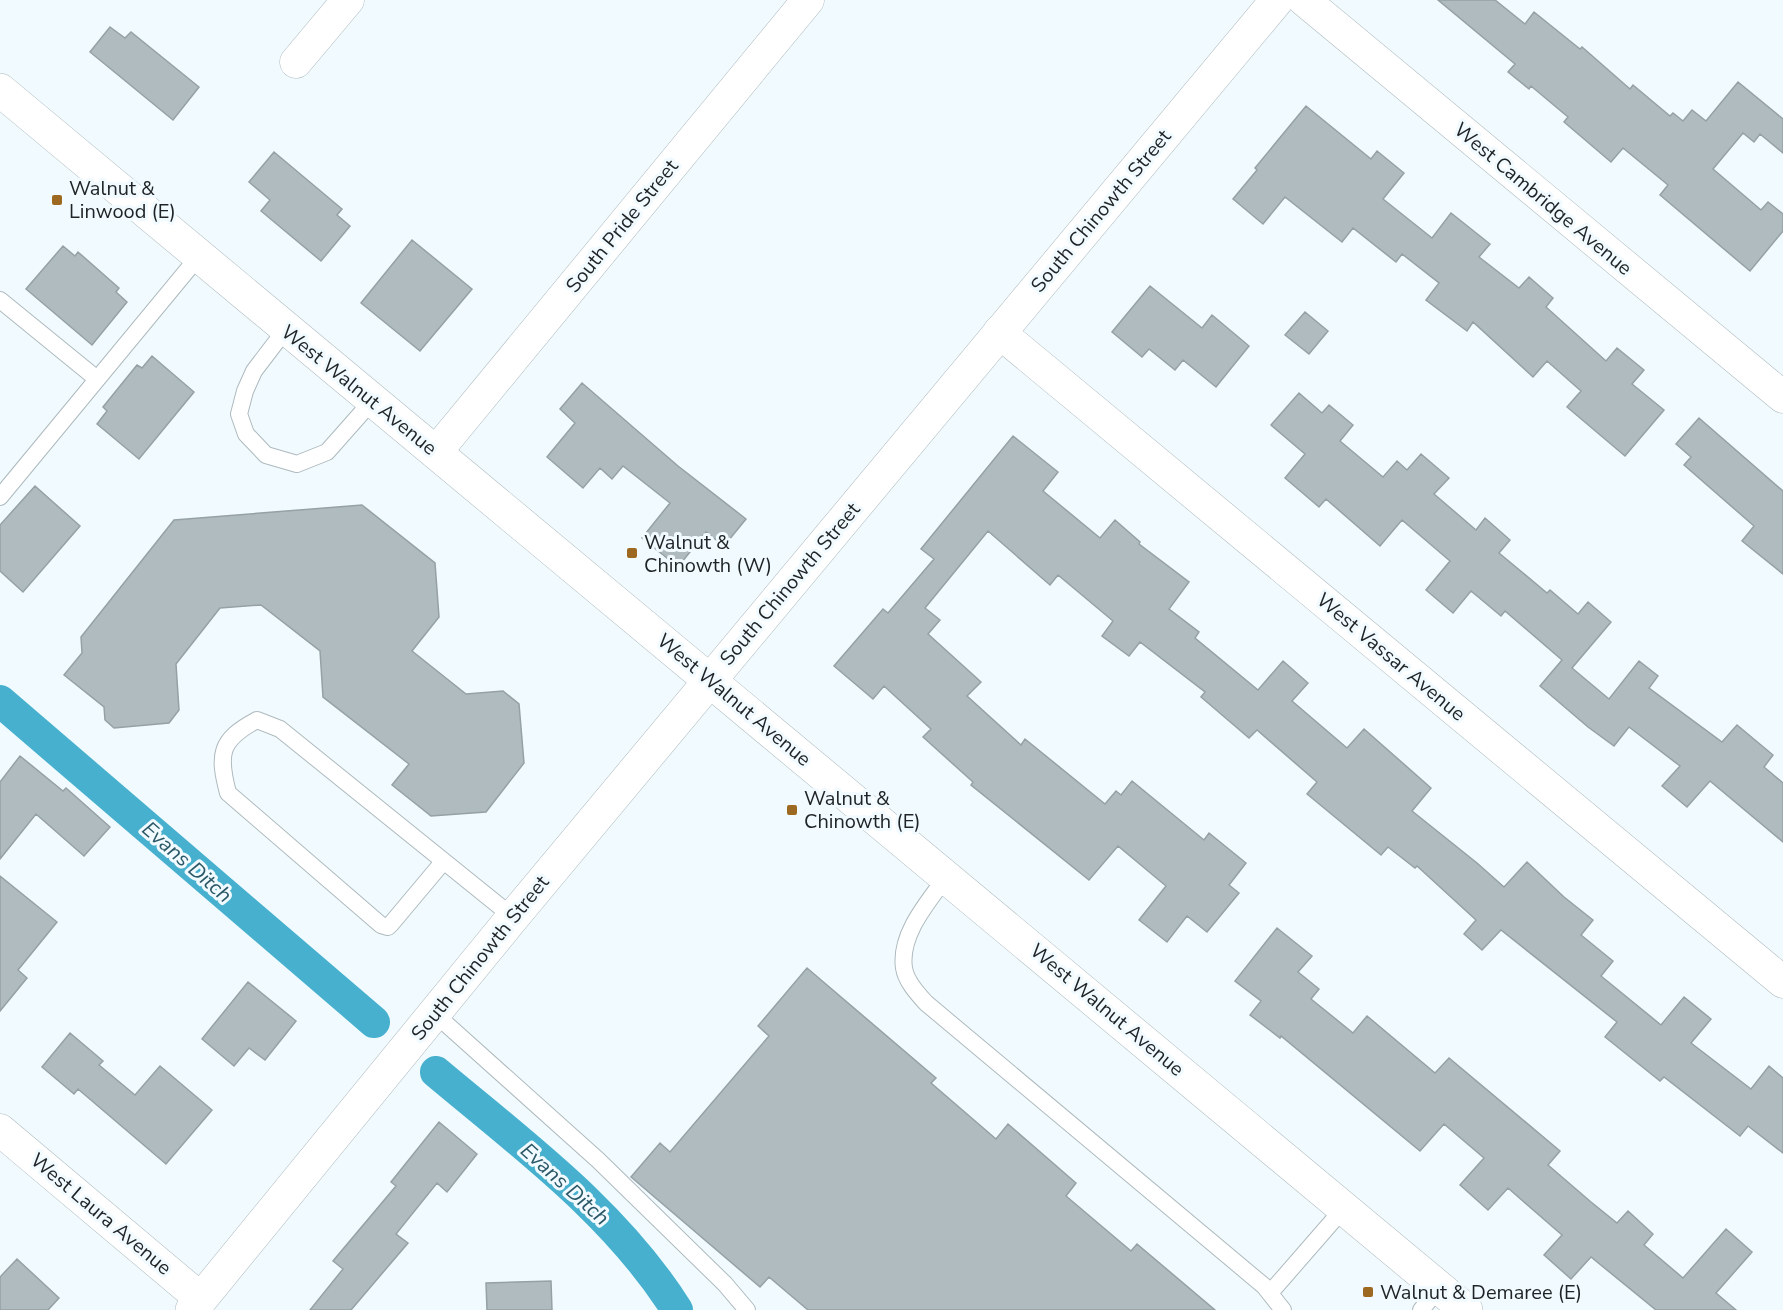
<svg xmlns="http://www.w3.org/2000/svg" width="1783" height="1310" viewBox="0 0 1783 1310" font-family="'Nunito Sans',sans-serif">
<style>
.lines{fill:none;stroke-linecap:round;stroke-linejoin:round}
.canal{stroke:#46b0ce;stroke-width:32}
.building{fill:#afbbbf;stroke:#95a1a5;stroke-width:1.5}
.lane-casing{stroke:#aebabe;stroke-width:18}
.street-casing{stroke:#aebabe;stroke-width:33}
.secondary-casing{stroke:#aebabe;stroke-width:34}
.lane{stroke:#fff;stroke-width:16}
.street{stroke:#fff;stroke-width:32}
.secondary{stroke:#fff;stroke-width:33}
.poi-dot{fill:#9d6920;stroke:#f1fbff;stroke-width:2}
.labels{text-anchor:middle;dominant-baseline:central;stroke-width:6;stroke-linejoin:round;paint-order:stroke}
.poi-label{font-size:20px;fill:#1f2325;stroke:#f1fbff;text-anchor:start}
.street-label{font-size:20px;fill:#1f2325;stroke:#f1fbff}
.water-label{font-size:21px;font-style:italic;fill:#2b5866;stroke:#f1fbff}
</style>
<rect width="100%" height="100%" fill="#f1fbff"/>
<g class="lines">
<path class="canal" d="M 0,701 L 374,1022
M 436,1072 C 523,1145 616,1213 677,1310"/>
</g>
<path class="building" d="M 1438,0 L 1495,0 L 1525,24 L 1534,12 L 1580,49 L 1582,47 L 1630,89 L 1633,85 L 1670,116 L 1673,113 L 1683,121 L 1692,110 L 1706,121 L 1738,82 L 1783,119 L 1783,153 L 1760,134 L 1754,142 L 1743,133 L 1713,169 L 1761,210 L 1768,202 L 1783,214 L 1783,231 L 1750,271 L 1660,195 L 1668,185 L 1623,148 L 1611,162 L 1564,122 L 1568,117 L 1531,86 L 1529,89 L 1508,72 L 1515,64 Z
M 110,27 L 125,38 L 131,32 L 199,87 L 173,120 L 90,52 Z
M 1306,106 L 1371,159 L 1377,151 L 1404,173 L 1383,199 L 1432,238 L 1451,213 L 1490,244 L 1479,257 L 1519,288 L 1529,277 L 1553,298 L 1546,307 L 1606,361 L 1617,348 L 1644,370 L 1632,384 L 1664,410 L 1625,456 L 1567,407 L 1581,391 L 1547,361 L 1533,377 L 1473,322 L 1467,331 L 1426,300 L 1439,283 L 1402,254 L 1396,262 L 1353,228 L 1342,242 L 1285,197 L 1263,224 L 1233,199 L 1257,170 L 1255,168 Z
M 274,152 L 342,209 L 337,215 L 350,226 L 321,261 L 261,211 L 270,200 L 249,182 Z
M 412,240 L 472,289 L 420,351 L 361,303 Z
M 63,246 L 75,256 L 78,252 L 119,288 L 116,292 L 127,302 L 92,345 L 26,289 Z
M 1150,286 L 1202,328 L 1212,315 L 1249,346 L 1216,387 L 1183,360 L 1175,370 L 1149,349 L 1142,357 L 1112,332 Z
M 1305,312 L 1328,331 L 1309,354 L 1285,335 Z
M 152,356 L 194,392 L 139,459 L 97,424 L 107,411 L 103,407 L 137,365 L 142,368 Z
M 582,383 L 678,466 L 746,519 L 724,546 L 706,532 L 678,567 L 642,538 L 670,503 L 623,466 L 612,479 L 600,468 L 583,488 L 547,457 L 575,423 L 560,409 Z
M 1299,393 L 1322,413 L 1329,405 L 1353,425 L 1340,441 L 1383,477 L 1397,461 L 1407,470 L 1421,454 L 1449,478 L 1434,494 L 1476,530 L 1485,518 L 1510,540 L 1499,553 L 1547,593 L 1550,590 L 1578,614 L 1588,602 L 1611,622 L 1572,668 L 1609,699 L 1639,661 L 1658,676 L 1649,688 L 1722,742 L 1737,725 L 1773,755 L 1764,767 L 1783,783 L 1783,842 L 1710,781 L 1687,807 L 1662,786 L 1680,766 L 1629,727 L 1614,746 L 1588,727 L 1540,686 L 1562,660 L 1505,611 L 1501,616 L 1471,591 L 1453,613 L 1426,590 L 1450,561 L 1402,520 L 1380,546 L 1326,499 L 1319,507 L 1285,478 L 1305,454 L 1271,425 Z
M 1699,418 L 1783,491 L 1783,574 L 1742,541 L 1754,526 L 1684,465 L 1691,457 L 1676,444 Z
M 1013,436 L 1058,472 L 1043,491 L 1100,538 L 1115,520 L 1140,542 L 1139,544 L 1189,582 L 1169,609 L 1199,632 L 1195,638 L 1258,690 L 1283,661 L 1308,683 L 1292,701 L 1347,748 L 1364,729 L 1431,788 L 1412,811 L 1477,863 L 1504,887 L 1527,862 L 1564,897 L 1593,920 L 1581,935 L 1613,961 L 1601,976 L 1661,1025 L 1684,997 L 1711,1019 L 1691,1043 L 1751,1089 L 1769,1066 L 1783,1078 L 1783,1153 L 1748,1126 L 1740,1136 L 1664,1077 L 1660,1081 L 1605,1037 L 1617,1022 L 1501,930 L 1482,950 L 1464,934 L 1476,920 L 1417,866 L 1415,868 L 1388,847 L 1381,855 L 1307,794 L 1317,782 L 1257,730 L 1249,738 L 1201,697 L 1205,692 L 1140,642 L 1129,656 L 1102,636 L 1113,621 L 1058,575 L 1050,585 L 988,531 L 925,608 L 940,620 L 928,634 L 981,682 L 967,696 L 1021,745 L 1025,739 L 1105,804 L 1116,791 L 1121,795 L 1132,781 L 1204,840 L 1209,833 L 1246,863 L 1229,885 L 1239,893 L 1207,932 L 1187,916 L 1167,942 L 1139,920 L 1166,886 L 1118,846 L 1089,880 L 971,785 L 973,782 L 923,737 L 931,729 L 884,686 L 873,699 L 834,666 L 883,609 L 888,613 L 934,559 L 921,549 Z
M 35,486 L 80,526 L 23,592 L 0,571 L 0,525 Z
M 362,505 L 435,563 L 439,617 L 412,651 L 466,694 L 503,691 L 519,704 L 524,763 L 486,812 L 431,816 L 392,785 L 409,764 L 323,697 L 320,651 L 261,605 L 220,608 L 176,664 L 179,710 L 169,723 L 114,728 L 105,720 L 104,707 L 64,675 L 82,653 L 81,637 L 174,520 Z
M 20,756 L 63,791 L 66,788 L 110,827 L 84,856 L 36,814 L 0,859 L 0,782 Z
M 0,876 L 57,922 L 18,970 L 27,978 L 0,1011 Z
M 1277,928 L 1312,956 L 1298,972 L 1319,989 L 1311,999 L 1353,1033 L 1367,1016 L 1435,1073 L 1449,1058 L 1560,1151 L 1548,1165 L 1591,1202 L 1617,1223 L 1628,1211 L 1653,1234 L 1644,1245 L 1683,1278 L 1726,1229 L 1752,1252 L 1716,1293 L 1736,1310 L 1656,1310 L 1591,1257 L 1571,1279 L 1544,1255 L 1562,1235 L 1508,1188 L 1488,1210 L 1460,1185 L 1484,1158 L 1444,1124 L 1420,1151 L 1281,1036 L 1280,1038 L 1250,1015 L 1261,1001 L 1235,981 Z
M 807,968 L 936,1078 L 931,1083 L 996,1139 L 1008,1124 L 1076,1183 L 1066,1196 L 1131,1251 L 1137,1244 L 1215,1310 L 808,1310 L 769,1277 L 760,1287 L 631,1177 L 660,1143 L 670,1152 L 769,1036 L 758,1026 Z
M 248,982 L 296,1021 L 265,1060 L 249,1048 L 234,1066 L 202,1039 Z
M 70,1033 L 103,1061 L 99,1065 L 135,1095 L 160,1066 L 212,1110 L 166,1164 L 78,1089 L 74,1094 L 42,1067 Z
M 439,1122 L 477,1154 L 447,1192 L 437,1183 L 396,1234 L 408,1243 L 351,1310 L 310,1310 L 343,1269 L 333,1261 L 396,1186 L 391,1182 Z
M 17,1259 L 59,1298 L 48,1310 L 0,1310 L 0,1277 Z
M 551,1281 L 552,1310 L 487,1310 L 486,1283 Z"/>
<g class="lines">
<defs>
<path id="lane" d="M 0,300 L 97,379
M 286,329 L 254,371 L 245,391 L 239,414 L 246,434 L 266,455 L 297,464 L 327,452 L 373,400
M 0,497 L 199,256
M 443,862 L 391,924 L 388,927 L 381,925 L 228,793 C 218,755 219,740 257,720 L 280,729 L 513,917
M 947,876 C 929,901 899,934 904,968 C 906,981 917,993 926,1003 L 1264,1286 L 1283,1310
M 434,1013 L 598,1160 L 725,1284 L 747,1310
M 1270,1293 L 1344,1208
M 1421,1310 L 1440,1287"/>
<path id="street" d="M 1304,0 L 1783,397
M 296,62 L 348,0
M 999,332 L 1783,982
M 436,452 L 808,0
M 0,1130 L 201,1299"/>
<path id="secondary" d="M 0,90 L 1466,1310
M 192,1310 L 513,917 L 1277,0"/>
</defs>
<use href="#lane" class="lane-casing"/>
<use href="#street" class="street-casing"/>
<use href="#secondary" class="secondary-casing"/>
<use href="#lane" class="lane"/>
<use href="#street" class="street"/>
<use href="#secondary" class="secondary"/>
</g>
<g class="poi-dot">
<rect x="51" y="194" width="12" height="12" rx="3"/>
<rect x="626" y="547" width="12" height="12" rx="3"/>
<rect x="786" y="804" width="12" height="12" rx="3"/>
<rect x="1362" y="1286" width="12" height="12" rx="3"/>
</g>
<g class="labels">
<g class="poi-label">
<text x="69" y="188">Walnut &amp;<tspan x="69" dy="23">Linwood (E)</tspan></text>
<text x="644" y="542">Walnut &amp;<tspan x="644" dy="23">Chinowth (W)</tspan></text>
<text x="804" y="798">Walnut &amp;<tspan x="804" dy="23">Chinowth (E)</tspan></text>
<text x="1380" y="1292">Walnut &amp; Demaree (E)</text>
</g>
<g class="street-label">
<text transform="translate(1543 199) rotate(40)">West Cambridge Avenue</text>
<text transform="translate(1101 211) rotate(-50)">South Chinowth Street</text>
<text transform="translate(622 226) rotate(-51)">South Pride Street</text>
<text transform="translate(359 390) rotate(39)">West Walnut Avenue</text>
<text transform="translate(790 584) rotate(-50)">South Chinowth Street</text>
<text transform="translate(1391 657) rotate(40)">West Vassar Avenue</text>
<text transform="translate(734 700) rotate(40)">West Walnut Avenue</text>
<text transform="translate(480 958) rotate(-51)">South Chinowth Street</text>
<text transform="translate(1107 1010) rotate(40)">West Walnut Avenue</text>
<text transform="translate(101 1214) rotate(40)">West Laura Avenue</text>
</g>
<g class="water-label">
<text transform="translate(187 862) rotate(41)">Evans Ditch</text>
<text transform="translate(565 1184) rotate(42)">Evans Ditch</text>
</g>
</g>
</svg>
